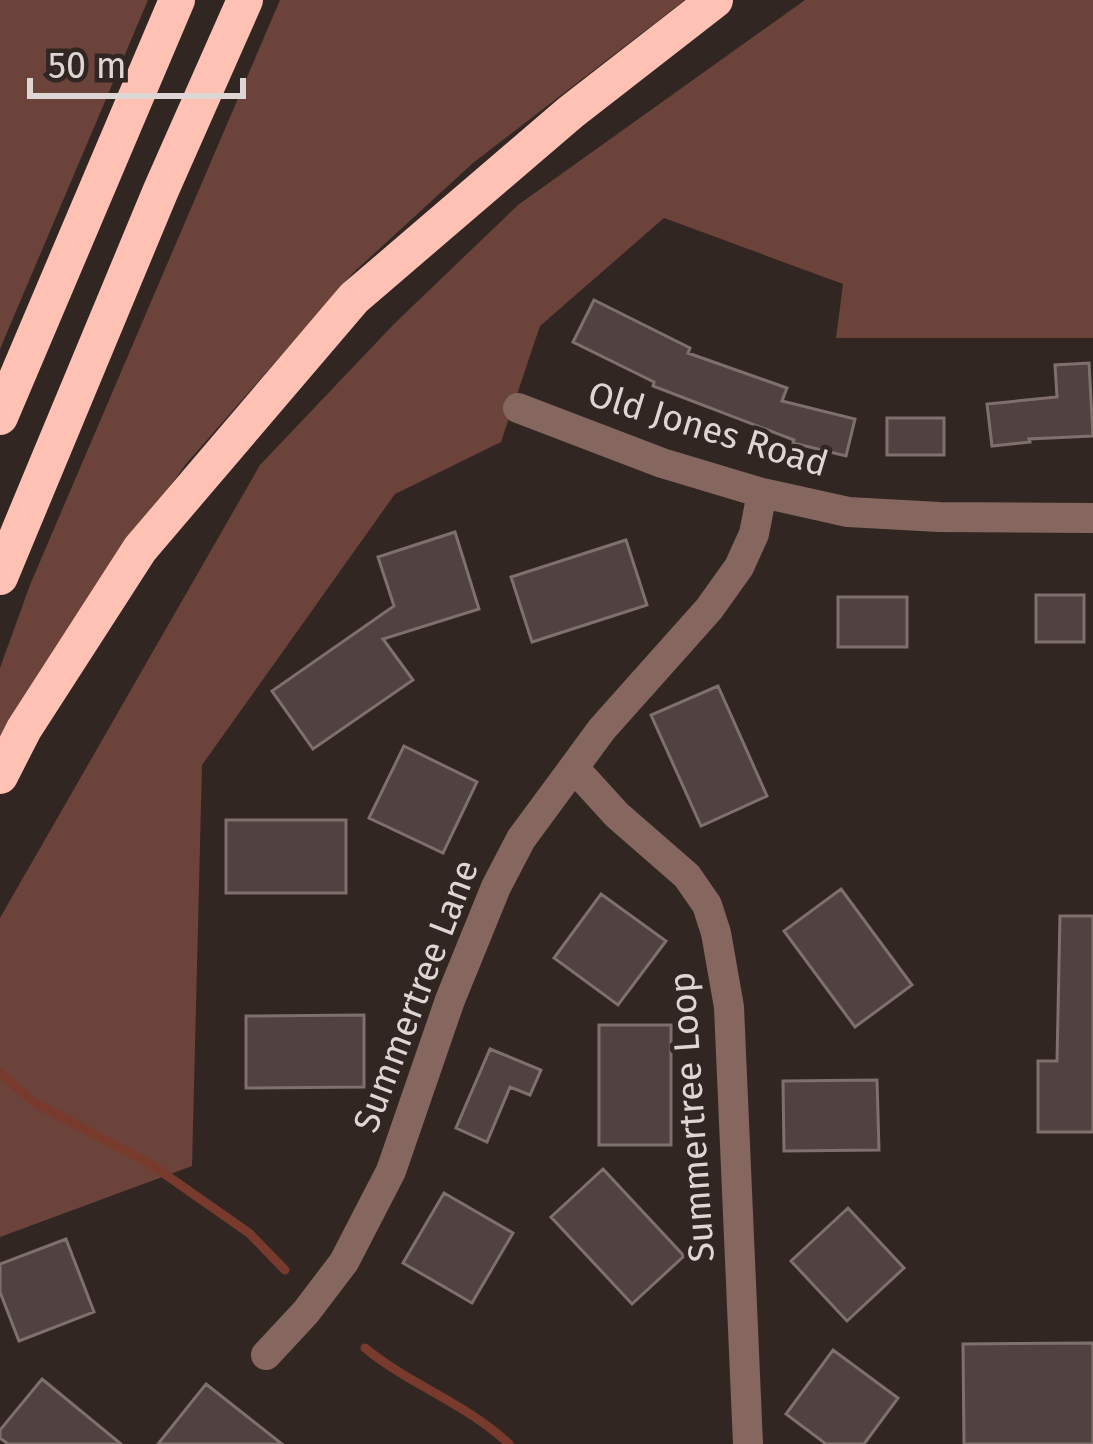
<svg xmlns="http://www.w3.org/2000/svg" width="1093" height="1444" viewBox="0 0 1093 1444" font-family="'Fira Sans',sans-serif">
<style>
.green{fill:#6b433a}
.lines{fill:none;stroke-linecap:round;stroke-linejoin:round}
.stream{stroke:#793a2e;stroke-width:9}
.building{fill:#504240;stroke:#7f706d;stroke-width:3}
.minor{stroke:#856760;stroke-width:30}
.highway{stroke:#fec1b4;stroke-width:36}
.labels{text-anchor:middle;dominant-baseline:central;stroke-width:9;stroke-linejoin:round;paint-order:stroke}
.street-label{font-size:36px;fill:#ded6d4;stroke:#322623}
</style>
<rect width="100%" height="100%" fill="#322623"/>
<path class="green" d="M 0,0 L 148,0 L 0,349 Z
M 280,0 L 685,0 L 473,163 L 354,272 L 186,464 L 84,605 L 0,746 L 0,668 L 30,585 Z
M 805,0 L 1093,0 L 1093,338 L 836,338 L 843,284 L 664,218 L 540,326 L 501,442 L 395,494 L 202,765 L 192,1166 L 0,1237 L 0,918 L 260,465 L 394,324 L 518,205 Z"/>
<g class="lines">
<path class="stream" d="M 0,1073 L 35,1103 L 149,1163 L 249,1233 L 285,1270
M 365,1348 C 410,1385 467,1404 509,1444"/>
</g>
<path class="building" d="M 594,300 L 690,348 L 688,353 L 787,388 L 782,401 L 855,419 L 846,456 L 793,443 L 794,440 L 653,386 L 654,382 L 573,342 Z
M 1089,363 L 1093,436 L 1029,439 L 1030,442 L 992,446 L 987,404 L 1057,397 L 1055,365 Z
M 887,418 L 944,418 L 944,455 L 887,455 Z
M 455,532 L 479,609 L 383,639 L 413,680 L 313,749 L 272,691 L 394,606 L 378,557 Z
M 626,540 L 647,605 L 532,642 L 511,577 Z
M 1036,595 L 1084,595 L 1084,642 L 1036,642 Z
M 838,597 L 907,597 L 907,647 L 838,647 Z
M 718,686 L 767,796 L 701,826 L 651,715 Z
M 404,746 L 477,782 L 443,853 L 369,818 Z
M 226,820 L 346,820 L 346,893 L 226,893 Z
M 841,889 L 912,985 L 855,1027 L 784,931 Z
M 601,894 L 666,941 L 618,1005 L 554,958 Z
M 1060,916 L 1093,916 L 1093,1132 L 1038,1132 L 1038,1061 L 1057,1061 Z
M 364,1015 L 364,1087 L 246,1088 L 246,1016 Z
M 599,1025 L 671,1025 L 671,1145 L 599,1145 Z
M 490,1049 L 541,1070 L 530,1095 L 510,1087 L 487,1142 L 456,1128 Z
M 877,1080 L 879,1150 L 784,1151 L 783,1081 Z
M 603,1169 L 684,1256 L 632,1304 L 551,1217 Z
M 444,1193 L 513,1233 L 472,1303 L 403,1263 Z
M 848,1208 L 904,1268 L 847,1321 L 791,1261 Z
M 66,1239 L 94,1312 L 19,1341 L 0,1292 L 0,1264 Z
M 1093,1343 L 1093,1444 L 964,1444 L 963,1344 Z
M 833,1350 L 898,1398 L 864,1444 L 826,1444 L 786,1414 Z
M 42,1379 L 121,1444 L 8,1444 L 0,1438 L 0,1430 Z
M 206,1384 L 282,1444 L 158,1444 Z"/>
<g class="lines">
<path class="minor" d="M 518,408 L 662,463 L 762,493 L 848,512 L 939,517 L 1093,518
M 575,769 L 617,815 L 687,876 L 707,905 L 716,933 L 729,1007 L 748,1444
M 266,1355 L 306,1312 L 344,1262 L 391,1171 L 450,1000 L 496,887 L 521,839 L 602,729 L 709,609 L 739,567 L 754,534 L 762,493"/>
<path class="highway" d="M 0,417 L 177,0
M 0,577 L 161,190 L 245,0
M 0,776 L 24,729 L 140,549 L 354,298 L 571,112 L 715,0"/>
</g>
<g class="labels">
<g class="street-label">
<text transform="translate(708 429) rotate(17)">Old Jones Road</text>
<text transform="translate(416 996) rotate(-69)">Summertree Lane</text>
<text transform="translate(692 1117) rotate(-94)">Summertree Loop</text>
</g>
</g>
<path d="M30 78v18h213v-18" fill="none" stroke="#ded6d4" stroke-width="6"/>
<text x="48" y="78" font-size="36" fill="#ded6d4" stroke="#322623" stroke-width="9" paint-order="stroke">50 m</text>
</svg>
